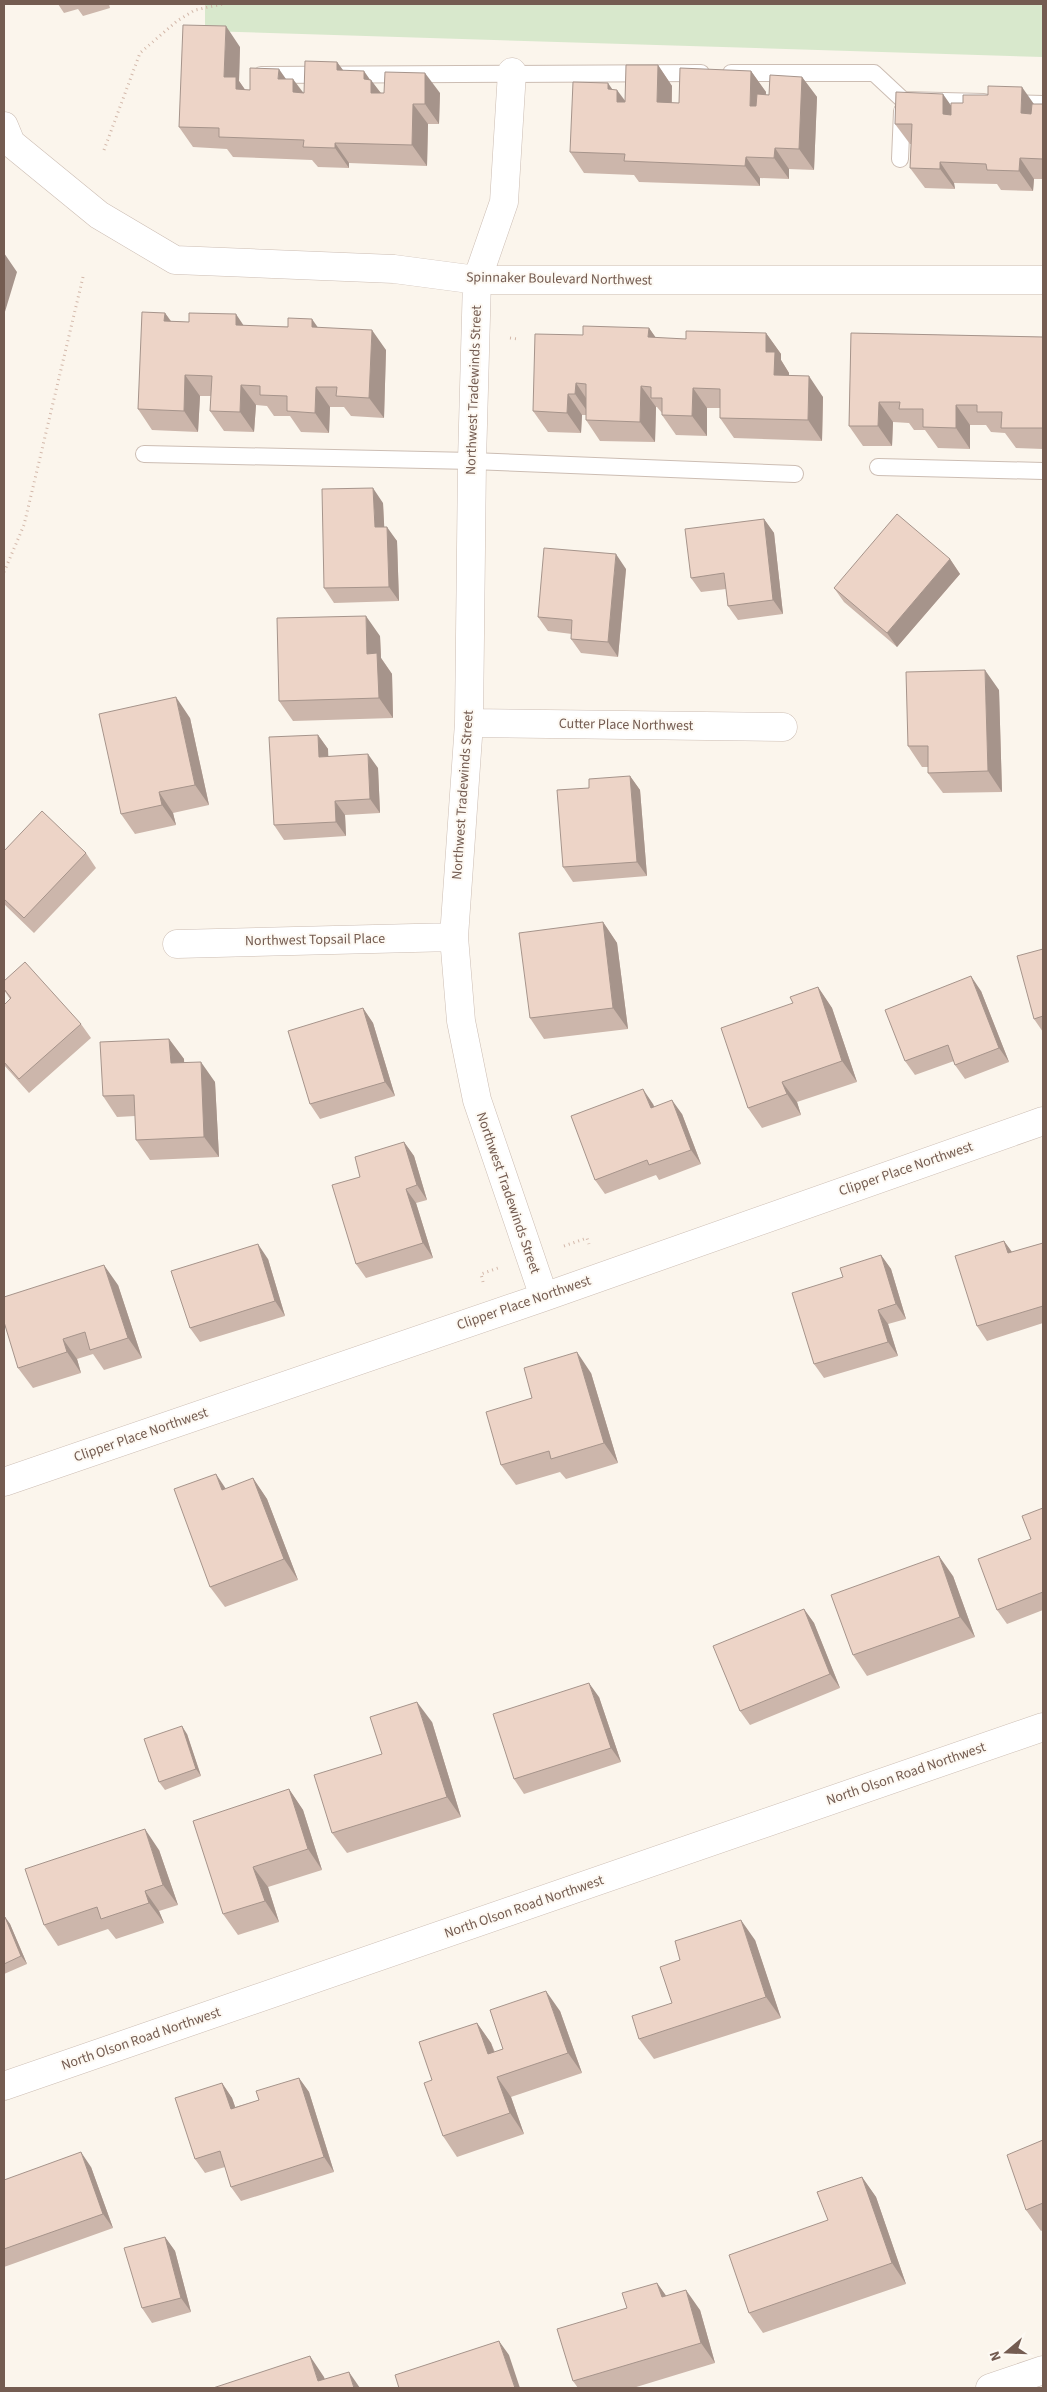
<svg xmlns="http://www.w3.org/2000/svg" width="1047" height="2392" viewBox="0 0 1047 2392" font-family="'Source Sans 3',sans-serif">
<style>
.green{fill:#d8e8cc}
.lines{fill:none;stroke-linecap:round;stroke-linejoin:round}
.service-casing{stroke:#ccbdb3;stroke-width:18}
.minor-casing{stroke:#ccbdb3;stroke-width:29}
.path{stroke:#d3b8aa;stroke-width:3;stroke-dasharray:1 4;stroke-linecap:butt}
.service{stroke:#fff;stroke-width:16}
.minor{stroke:#fff;stroke-width:28}
.wall{fill:#ccb6ab}
.shaded-wall{fill:#a6948b}
.building{fill:#edd4c7;stroke:#a6948b}
.labels{text-anchor:middle;dominant-baseline:central;stroke-width:4;stroke-linejoin:round;paint-order:stroke}
.street-label{font-size:14px;fill:#745c51;stroke:#fdf9f3}
</style>
<rect width="100%" height="100%" fill="#fbf5ec"/>
<path class="green" d="M 205,4 L 1043,4 L 1043,57 L 205,31 Z"/>
<g class="lines">
<defs>
<path id="service" d="M 731,73 L 874,73 L 903,100 L 984,102
M 261,75 L 701,73
M 1011,103 L 1043,104
M 900,159 L 902,111
M 144,454 L 472,461 L 795,474
M 878,467 L 1043,471"/>
<path id="minor" d="M 512,72 L 504,202 L 477,280 L 472,461 L 469,723 L 454,937 L 461,1021 L 477,1100 L 544,1297
M 4,126 L 11,143 L 99,215 L 175,260 L 394,269 L 477,280 L 1043,280
M 469,723 L 783,727
M 177,944 L 454,937
M 4,1482 L 544,1297 L 1043,1121
M 4,2086 L 1043,1727
M 990,2388 L 1043,2370"/>
</defs>
<use href="#service" class="service-casing"/>
<use href="#minor" class="minor-casing"/>
<path class="path" d="M 104,150 L 140,53 L 177,21 L 195,10 L 223,4
M 510,338 L 518,339
M 4,572 L 24,525 L 83,277
M 564,1246 L 587,1238 L 589,1244
M 483,1282 L 481,1274 L 498,1268"/>
<use href="#service" class="service"/>
<use href="#minor" class="minor"/>
</g>
<path class="wall" d="M 58,4 L 109,4 L 110,8 L 83,16 L 78,9 L 64,13 Z
M 240,47 L 239,81 L 245,90 L 250,90 L 286,79 L 304,93 L 337,62 L 343,71 L 370,80 L 381,93 L 440,93 L 439,124 L 428,124 L 427,166 L 349,163 L 349,168 L 318,167 L 312,160 L 233,157 L 227,149 L 193,147 L 179,127 Z
M 658,65 L 672,86 L 672,103 L 679,103 L 751,71 L 766,92 L 766,95 L 769,95 L 802,77 L 817,97 L 814,170 L 789,169 L 789,179 L 760,178 L 760,186 L 639,182 L 634,175 L 584,173 L 570,152 L 612,89 L 625,101 Z
M 1043,101 L 1043,179 L 1034,179 L 1033,191 L 1001,190 L 997,184 L 954,183 L 955,189 L 925,188 L 910,168 L 911,144 L 910,144 L 895,124 L 951,105 L 1043,104 Z
M 165,313 L 171,321 L 244,326 L 318,327 L 386,350 L 384,418 L 351,416 L 344,407 L 330,407 L 329,433 L 301,432 L 290,416 L 274,416 L 267,406 L 256,405 L 254,432 L 224,431 L 210,411 L 211,396 L 200,396 L 198,432 L 152,430 L 138,409 Z
M 649,328 L 656,338 L 686,339 L 766,333 L 781,354 L 781,360 L 789,373 L 789,375 L 823,397 L 822,441 L 734,438 L 720,418 L 720,408 L 707,408 L 707,436 L 676,435 L 662,415 L 662,413 L 657,407 L 656,407 L 655,442 L 600,441 L 586,420 L 586,415 L 582,415 L 581,433 L 548,432 L 533,411 L 583,335 Z
M 851,333 L 1043,337 L 1043,449 L 1016,448 L 1005,433 L 991,432 L 986,425 L 970,425 L 970,449 L 938,448 L 925,430 L 914,430 L 909,423 L 893,422 L 892,446 L 863,446 L 849,426 Z
M 383,503 L 384,527 L 397,541 L 399,601 L 334,603 L 324,588 Z
M 764,519 L 774,533 L 783,614 L 738,620 L 728,606 L 726,589 L 701,592 L 691,578 Z
M 950,559 L 960,574 L 897,647 L 844,602 L 834,588 Z
M 626,569 L 618,657 L 581,653 L 571,639 L 572,634 L 548,631 L 538,617 Z
M 380,636 L 381,658 L 392,674 L 393,718 L 293,721 L 279,701 Z
M 999,690 L 1002,792 L 943,793 L 928,773 L 928,767 L 922,767 L 908,746 Z
M 190,718 L 209,805 L 173,813 L 176,825 L 135,834 L 121,814 Z
M 318,735 L 328,749 L 328,756 L 378,768 L 380,813 L 345,815 L 346,836 L 284,840 L 274,825 Z
M 630,776 L 640,790 L 647,876 L 573,882 L 563,867 L 589,788 Z
M 4,851 L 86,853 L 96,868 L 34,933 L 4,904 Z
M 603,922 L 617,943 L 628,1029 L 544,1039 L 530,1018 Z
M 1043,949 L 1043,1032 L 1034,1019 Z
M 4,981 L 81,1024 L 91,1038 L 29,1093 L 4,1065 L 4,1005 L 10,999 L 4,990 Z
M 818,987 L 832,1008 L 857,1082 L 797,1102 L 801,1115 L 762,1128 L 748,1108 L 793,1003 Z
M 981,991 L 1009,1062 L 965,1079 L 955,1065 L 954,1061 L 915,1075 L 905,1061 Z
M 363,1008 L 373,1023 L 395,1096 L 320,1119 L 310,1104 Z
M 169,1039 L 184,1059 L 184,1062 L 215,1082 L 219,1157 L 150,1160 L 136,1140 L 135,1116 L 117,1117 L 103,1096 Z
M 653,1104 L 654,1107 L 682,1114 L 701,1164 L 659,1180 L 656,1175 L 605,1194 L 595,1180 Z
M 404,1142 L 414,1156 L 427,1200 L 416,1203 L 433,1258 L 366,1278 L 356,1264 L 360,1177 Z
M 1004,1241 L 1012,1252 L 1043,1243 L 1043,1323 L 987,1341 L 977,1326 Z
M 881,1255 L 891,1269 L 906,1319 L 888,1324 L 898,1356 L 824,1378 L 814,1364 L 843,1277 Z
M 268,1259 L 285,1316 L 200,1342 L 190,1328 Z
M 118,1285 L 142,1358 L 104,1370 L 93,1354 L 77,1359 L 81,1373 L 33,1388 L 18,1368 Z
M 591,1373 L 618,1463 L 566,1479 L 560,1472 L 516,1485 L 501,1465 L 532,1398 Z
M 253,1478 L 267,1499 L 298,1580 L 225,1607 L 210,1587 Z
M 1043,1508 L 1043,1610 L 1007,1624 L 997,1610 L 1031,1539 Z
M 953,1576 L 975,1637 L 867,1676 L 853,1655 Z
M 804,1609 L 814,1623 L 840,1688 L 750,1725 L 740,1711 Z
M 599,1697 L 621,1762 L 524,1794 L 514,1779 Z
M 432,1722 L 461,1817 L 347,1853 L 332,1833 L 382,1754 Z
M 187,1734 L 201,1776 L 165,1790 L 159,1782 Z
M 289,1789 L 303,1810 L 322,1870 L 268,1887 L 279,1922 L 238,1935 L 223,1914 Z
M 159,1850 L 178,1905 L 159,1911 L 164,1923 L 116,1939 L 108,1929 L 58,1946 L 44,1925 Z
M 4,1917 L 5,1917 L 10,1924 L 27,1964 L 4,1974 Z
M 755,1940 L 781,2018 L 654,2059 L 639,2039 L 672,2003 Z
M 560,2011 L 582,2073 L 511,2097 L 524,2134 L 457,2157 L 443,2136 L 432,2080 L 477,2023 L 491,2043 L 495,2052 L 503,2049 Z
M 299,2078 L 309,2092 L 334,2172 L 241,2201 L 231,2187 L 225,2167 L 205,2173 L 195,2159 L 222,2083 L 232,2098 L 235,2107 L 259,2100 Z
M 1043,2140 L 1043,2230 L 1041,2231 L 1026,2210 Z
M 91,2167 L 113,2228 L 4,2267 L 4,2180 Z
M 862,2177 L 876,2197 L 906,2284 L 763,2333 L 749,2313 L 828,2220 Z
M 165,2237 L 175,2251 L 191,2312 L 152,2323 L 142,2308 Z
M 657,2283 L 666,2296 L 700,2310 L 715,2363 L 633,2388 L 578,2388 L 573,2381 L 627,2308 Z"/>
<path class="shaded-wall" d="M 226,26 L 240,47 L 239,81 L 251,98 L 251,110 L 224,77 Z
M 337,62 L 352,82 L 337,70 Z
M 658,65 L 672,86 L 671,122 L 657,102 Z
M 279,69 L 293,89 L 293,79 L 308,99 L 307,112 L 278,79 Z
M 364,71 L 371,81 L 371,80 L 386,100 L 371,93 L 364,79 Z
M 751,71 L 766,92 L 764,126 L 750,106 Z
M 425,73 L 440,93 L 439,124 L 425,104 Z
M 802,77 L 817,97 L 814,170 L 799,149 Z
M 608,83 L 617,96 L 617,90 L 632,110 L 631,122 L 608,89 Z
M 1022,87 L 1036,107 L 1035,134 L 1021,113 Z
M 943,94 L 957,114 L 957,135 L 943,114 Z
M 413,104 L 428,124 L 427,166 L 412,145 Z
M 335,143 L 349,163 L 349,168 L 335,148 Z
M 775,148 L 789,169 L 789,179 L 774,158 Z
M 746,157 L 760,178 L 760,186 L 745,166 Z
M 1020,158 L 1034,179 L 1033,191 L 1019,171 Z
M 940,162 L 954,183 L 955,189 L 940,169 Z
M 4,253 L 17,272 L 4,315 Z
M 165,313 L 179,333 L 164,321 Z
M 236,314 L 250,335 L 236,325 Z
M 312,319 L 326,339 L 312,327 Z
M 649,328 L 663,348 L 648,337 Z
M 372,330 L 386,350 L 384,418 L 369,398 Z
M 766,333 L 781,354 L 781,360 L 789,373 L 789,395 L 774,375 L 766,352 Z
M 185,375 L 200,396 L 198,432 L 184,411 Z
M 809,376 L 823,397 L 822,441 L 808,420 Z
M 576,383 L 590,404 L 590,415 L 575,394 Z
M 241,385 L 256,405 L 254,432 L 240,412 Z
M 641,386 L 656,407 L 655,442 L 640,422 Z
M 316,387 L 330,407 L 329,433 L 315,413 Z
M 693,388 L 707,408 L 707,436 L 692,416 Z
M 568,394 L 582,415 L 581,433 L 567,413 Z
M 879,402 L 893,422 L 892,446 L 878,426 Z
M 956,405 L 970,425 L 970,449 L 956,428 Z
M 373,488 L 383,503 L 385,541 L 375,527 Z
M 764,519 L 774,533 L 783,614 L 773,600 Z
M 387,527 L 397,541 L 399,601 L 389,587 Z
M 616,554 L 626,569 L 618,657 L 608,642 Z
M 950,559 L 960,574 L 897,647 L 887,633 Z
M 366,616 L 380,636 L 381,658 L 392,674 L 393,718 L 379,698 L 367,654 Z
M 985,670 L 999,690 L 1002,792 L 988,771 Z
M 176,697 L 190,718 L 209,805 L 195,785 Z
M 318,735 L 328,749 L 329,771 L 319,757 Z
M 368,754 L 378,768 L 380,813 L 370,799 Z
M 630,776 L 640,790 L 647,876 L 637,862 Z
M 159,792 L 173,813 L 176,825 L 162,805 Z
M 335,801 L 345,815 L 346,836 L 336,822 Z
M 603,922 L 617,943 L 628,1029 L 613,1008 Z
M 971,976 L 981,991 L 1009,1062 L 999,1048 Z
M 818,987 L 832,1008 L 857,1082 L 842,1061 Z
M 363,1008 L 373,1023 L 395,1096 L 385,1082 Z
M 169,1039 L 184,1059 L 185,1083 L 171,1063 Z
M 201,1062 L 215,1082 L 219,1157 L 204,1137 Z
M 782,1082 L 797,1102 L 801,1115 L 787,1094 Z
M 643,1089 L 653,1104 L 661,1123 L 651,1108 Z
M 672,1100 L 682,1114 L 701,1164 L 691,1150 Z
M 404,1142 L 414,1156 L 427,1200 L 417,1185 Z
M 406,1189 L 416,1203 L 433,1258 L 423,1243 Z
M 1004,1241 L 1014,1255 L 1008,1253 Z
M 258,1244 L 268,1259 L 285,1316 L 275,1301 Z
M 881,1255 L 891,1269 L 906,1319 L 896,1304 Z
M 104,1265 L 118,1285 L 142,1358 L 128,1338 Z
M 878,1310 L 888,1324 L 898,1356 L 888,1342 Z
M 63,1339 L 77,1359 L 81,1373 L 67,1352 Z
M 577,1352 L 591,1373 L 618,1463 L 604,1443 Z
M 216,1474 L 230,1495 L 222,1490 Z
M 253,1478 L 267,1499 L 298,1580 L 284,1559 Z
M 939,1556 L 953,1576 L 975,1637 L 960,1617 Z
M 804,1609 L 814,1623 L 840,1688 L 830,1674 Z
M 589,1683 L 599,1697 L 621,1762 L 611,1748 Z
M 417,1702 L 432,1722 L 461,1817 L 447,1797 Z
M 182,1726 L 187,1734 L 201,1776 L 196,1769 Z
M 289,1789 L 303,1810 L 322,1870 L 308,1849 Z
M 145,1829 L 159,1850 L 178,1905 L 163,1885 Z
M 253,1867 L 268,1887 L 279,1922 L 265,1901 Z
M 145,1891 L 159,1911 L 164,1923 L 149,1903 Z
M 5,1917 L 10,1924 L 27,1964 L 21,1956 Z
M 741,1920 L 755,1940 L 781,2018 L 766,1997 Z
M 546,1991 L 560,2011 L 582,2073 L 568,2053 Z
M 477,2023 L 491,2043 L 502,2075 L 488,2054 Z
M 497,2077 L 511,2097 L 524,2134 L 510,2113 Z
M 299,2078 L 309,2092 L 334,2172 L 324,2157 Z
M 222,2083 L 232,2098 L 241,2123 L 231,2109 Z
M 81,2152 L 91,2167 L 113,2228 L 103,2214 Z
M 862,2177 L 876,2197 L 906,2284 L 892,2263 Z
M 165,2237 L 175,2251 L 191,2312 L 181,2298 Z
M 657,2283 L 672,2304 L 662,2297 Z
M 686,2290 L 700,2310 L 715,2363 L 701,2343 Z
M 499,2341 L 509,2355 L 520,2388 L 515,2388 Z
M 310,2356 L 324,2377 L 328,2388 L 318,2381 Z
M 349,2372 L 360,2388 L 354,2388 Z"/>
<path class="building" d="M 183,25 L 226,26 L 224,77 L 236,77 L 236,89 L 250,90 L 250,68 L 279,69 L 278,79 L 293,79 L 293,92 L 304,93 L 305,61 L 337,62 L 337,70 L 364,71 L 364,79 L 371,80 L 371,93 L 384,93 L 385,72 L 425,73 L 425,104 L 413,104 L 412,145 L 335,143 L 335,148 L 303,147 L 304,140 L 219,137 L 219,128 L 179,127 Z
M 626,65 L 658,65 L 657,102 L 679,103 L 680,68 L 751,71 L 750,106 L 756,106 L 757,94 L 769,95 L 770,75 L 802,77 L 799,149 L 775,148 L 774,158 L 746,157 L 745,166 L 624,161 L 625,154 L 570,152 L 573,82 L 608,83 L 608,89 L 617,90 L 617,102 L 625,102 Z
M 988,86 L 1022,87 L 1021,113 L 1031,114 L 1032,104 L 1043,104 L 1043,101 L 1043,159 L 1020,158 L 1019,171 L 987,170 L 986,164 L 940,162 L 940,169 L 910,168 L 912,124 L 895,124 L 896,92 L 943,94 L 943,114 L 951,115 L 951,103 L 963,103 L 963,95 L 988,95 Z
M 142,312 L 165,313 L 164,321 L 189,322 L 189,313 L 236,314 L 236,325 L 288,327 L 288,318 L 312,319 L 312,327 L 372,330 L 369,398 L 336,396 L 337,387 L 316,387 L 315,413 L 287,411 L 287,396 L 260,395 L 260,386 L 241,385 L 240,412 L 210,411 L 212,376 L 185,375 L 184,411 L 138,409 Z
M 583,326 L 649,328 L 648,337 L 686,339 L 686,331 L 766,333 L 766,352 L 775,352 L 774,375 L 809,376 L 808,420 L 720,418 L 720,389 L 693,388 L 692,416 L 662,415 L 662,398 L 651,398 L 651,387 L 641,386 L 640,422 L 586,420 L 586,384 L 576,383 L 575,394 L 568,394 L 567,413 L 533,411 L 535,334 L 583,335 Z
M 851,333 L 1043,337 L 1043,428 L 1001,428 L 1002,412 L 977,412 L 977,405 L 956,405 L 956,428 L 923,427 L 923,409 L 899,409 L 900,402 L 879,402 L 878,426 L 849,426 Z
M 373,488 L 375,527 L 387,527 L 389,587 L 324,588 L 322,489 Z
M 897,514 L 950,559 L 887,633 L 834,588 Z
M 764,519 L 773,600 L 728,606 L 724,573 L 691,578 L 685,529 Z
M 544,548 L 616,554 L 608,642 L 571,639 L 572,620 L 538,617 Z
M 366,616 L 367,654 L 377,653 L 379,698 L 279,701 L 277,618 Z
M 985,670 L 988,771 L 928,773 L 928,746 L 908,746 L 906,672 Z
M 176,697 L 195,785 L 159,792 L 162,805 L 121,814 L 99,714 Z
M 318,735 L 319,757 L 368,754 L 370,799 L 335,801 L 336,822 L 274,825 L 269,737 Z
M 630,776 L 637,862 L 563,867 L 557,790 L 589,788 L 589,779 Z
M 42,811 L 86,853 L 24,918 L 4,899 L 4,851 Z
M 603,922 L 613,1008 L 530,1018 L 519,933 Z
M 1043,949 L 1043,1016 L 1034,1019 L 1017,956 Z
M 25,962 L 81,1024 L 19,1079 L 4,1062 L 4,1005 L 11,998 L 4,989 L 4,981 Z
M 971,976 L 999,1048 L 955,1065 L 948,1045 L 905,1061 L 885,1010 Z
M 818,987 L 842,1061 L 782,1082 L 787,1094 L 748,1108 L 721,1028 L 793,1003 L 790,997 Z
M 363,1008 L 385,1082 L 310,1104 L 288,1031 Z
M 169,1039 L 171,1063 L 201,1062 L 204,1137 L 136,1140 L 134,1095 L 103,1096 L 100,1042 Z
M 643,1089 L 651,1108 L 672,1100 L 691,1150 L 649,1165 L 647,1160 L 595,1180 L 571,1116 Z
M 404,1142 L 417,1185 L 406,1189 L 423,1243 L 356,1264 L 332,1185 L 360,1177 L 355,1157 Z
M 1004,1241 L 1008,1253 L 1043,1243 L 1043,1306 L 977,1326 L 955,1256 Z
M 258,1244 L 275,1301 L 190,1328 L 171,1271 Z
M 881,1255 L 896,1304 L 878,1310 L 888,1342 L 814,1364 L 792,1293 L 843,1277 L 840,1268 Z
M 104,1265 L 128,1338 L 90,1350 L 85,1332 L 63,1339 L 67,1352 L 18,1368 L 4,1322 L 4,1297 Z
M 577,1352 L 604,1443 L 551,1459 L 549,1451 L 501,1465 L 486,1412 L 532,1398 L 524,1368 Z
M 216,1474 L 222,1490 L 253,1478 L 284,1559 L 210,1587 L 174,1489 Z
M 1043,1508 L 1043,1592 L 997,1610 L 978,1559 L 1031,1539 L 1022,1516 Z
M 939,1556 L 960,1617 L 853,1655 L 831,1595 Z
M 804,1609 L 830,1674 L 740,1711 L 713,1646 Z
M 589,1683 L 611,1748 L 514,1779 L 493,1714 Z
M 417,1702 L 447,1797 L 332,1833 L 314,1775 L 382,1754 L 370,1717 Z
M 182,1726 L 196,1769 L 159,1782 L 144,1739 Z
M 289,1789 L 308,1849 L 253,1867 L 265,1901 L 223,1914 L 193,1821 Z
M 145,1829 L 163,1885 L 145,1891 L 149,1903 L 101,1919 L 97,1907 L 44,1925 L 25,1869 Z
M 4,1917 L 5,1917 L 21,1956 L 4,1964 Z
M 741,1920 L 766,1997 L 639,2039 L 632,2016 L 672,2003 L 660,1967 L 680,1960 L 675,1941 Z
M 546,1991 L 568,2053 L 497,2077 L 510,2113 L 443,2136 L 424,2083 L 432,2080 L 419,2042 L 477,2023 L 488,2054 L 503,2049 L 490,2010 Z
M 299,2078 L 324,2157 L 231,2187 L 220,2151 L 195,2159 L 175,2098 L 222,2083 L 231,2109 L 259,2100 L 256,2091 Z
M 1043,2140 L 1043,2203 L 1026,2210 L 1007,2155 Z
M 81,2152 L 103,2214 L 4,2249 L 4,2180 Z
M 862,2177 L 892,2263 L 749,2313 L 729,2255 L 828,2220 L 817,2192 Z
M 165,2237 L 181,2298 L 142,2308 L 124,2248 Z
M 657,2283 L 662,2297 L 686,2290 L 701,2343 L 573,2381 L 557,2329 L 627,2308 L 622,2293 Z
M 499,2341 L 515,2388 L 399,2388 L 395,2375 Z
M 310,2356 L 318,2381 L 349,2372 L 354,2388 L 213,2388 Z"/>
<g class="labels">
<g class="street-label">
<text transform="translate(559 279) rotate(1)">Spinnaker Boulevard Northwest</text>
<text transform="translate(474 390) rotate(-88)">Northwest Tradewinds Street</text>
<text transform="translate(626 725) rotate(1)">Cutter Place Northwest</text>
<text transform="translate(463 795) rotate(-86)">Northwest Tradewinds Street</text>
<text transform="translate(315 940) rotate(-1)">Northwest Topsail Place</text>
<text transform="translate(906 1169) rotate(-19)">Clipper Place Northwest</text>
<text transform="translate(508 1193) rotate(71)">Northwest Tradewinds Street</text>
<text transform="translate(524 1303) rotate(-19)">Clipper Place Northwest</text>
<text transform="translate(141 1435) rotate(-19)">Clipper Place Northwest</text>
<text transform="translate(906 1774) rotate(-19)">North Olson Road Northwest</text>
<text transform="translate(524 1907) rotate(-19)">North Olson Road Northwest</text>
<text transform="translate(141 2039) rotate(-19)">North Olson Road Northwest</text>
</g>
</g>
<rect width="1047" height="2392" fill="none" stroke="#745c51" stroke-width="10"/>
<g transform="translate(1007 2352) rotate(251)" stroke="#fdf9f3" stroke-width="4" paint-order="stroke">
<path d="M0-4L9 19L0 12L-9 19Z" fill="#745c51"/>
<text y="-8" font-size="14" font-weight="bold" text-anchor="middle" fill="#745c51">N</text>
</g>
</svg>
